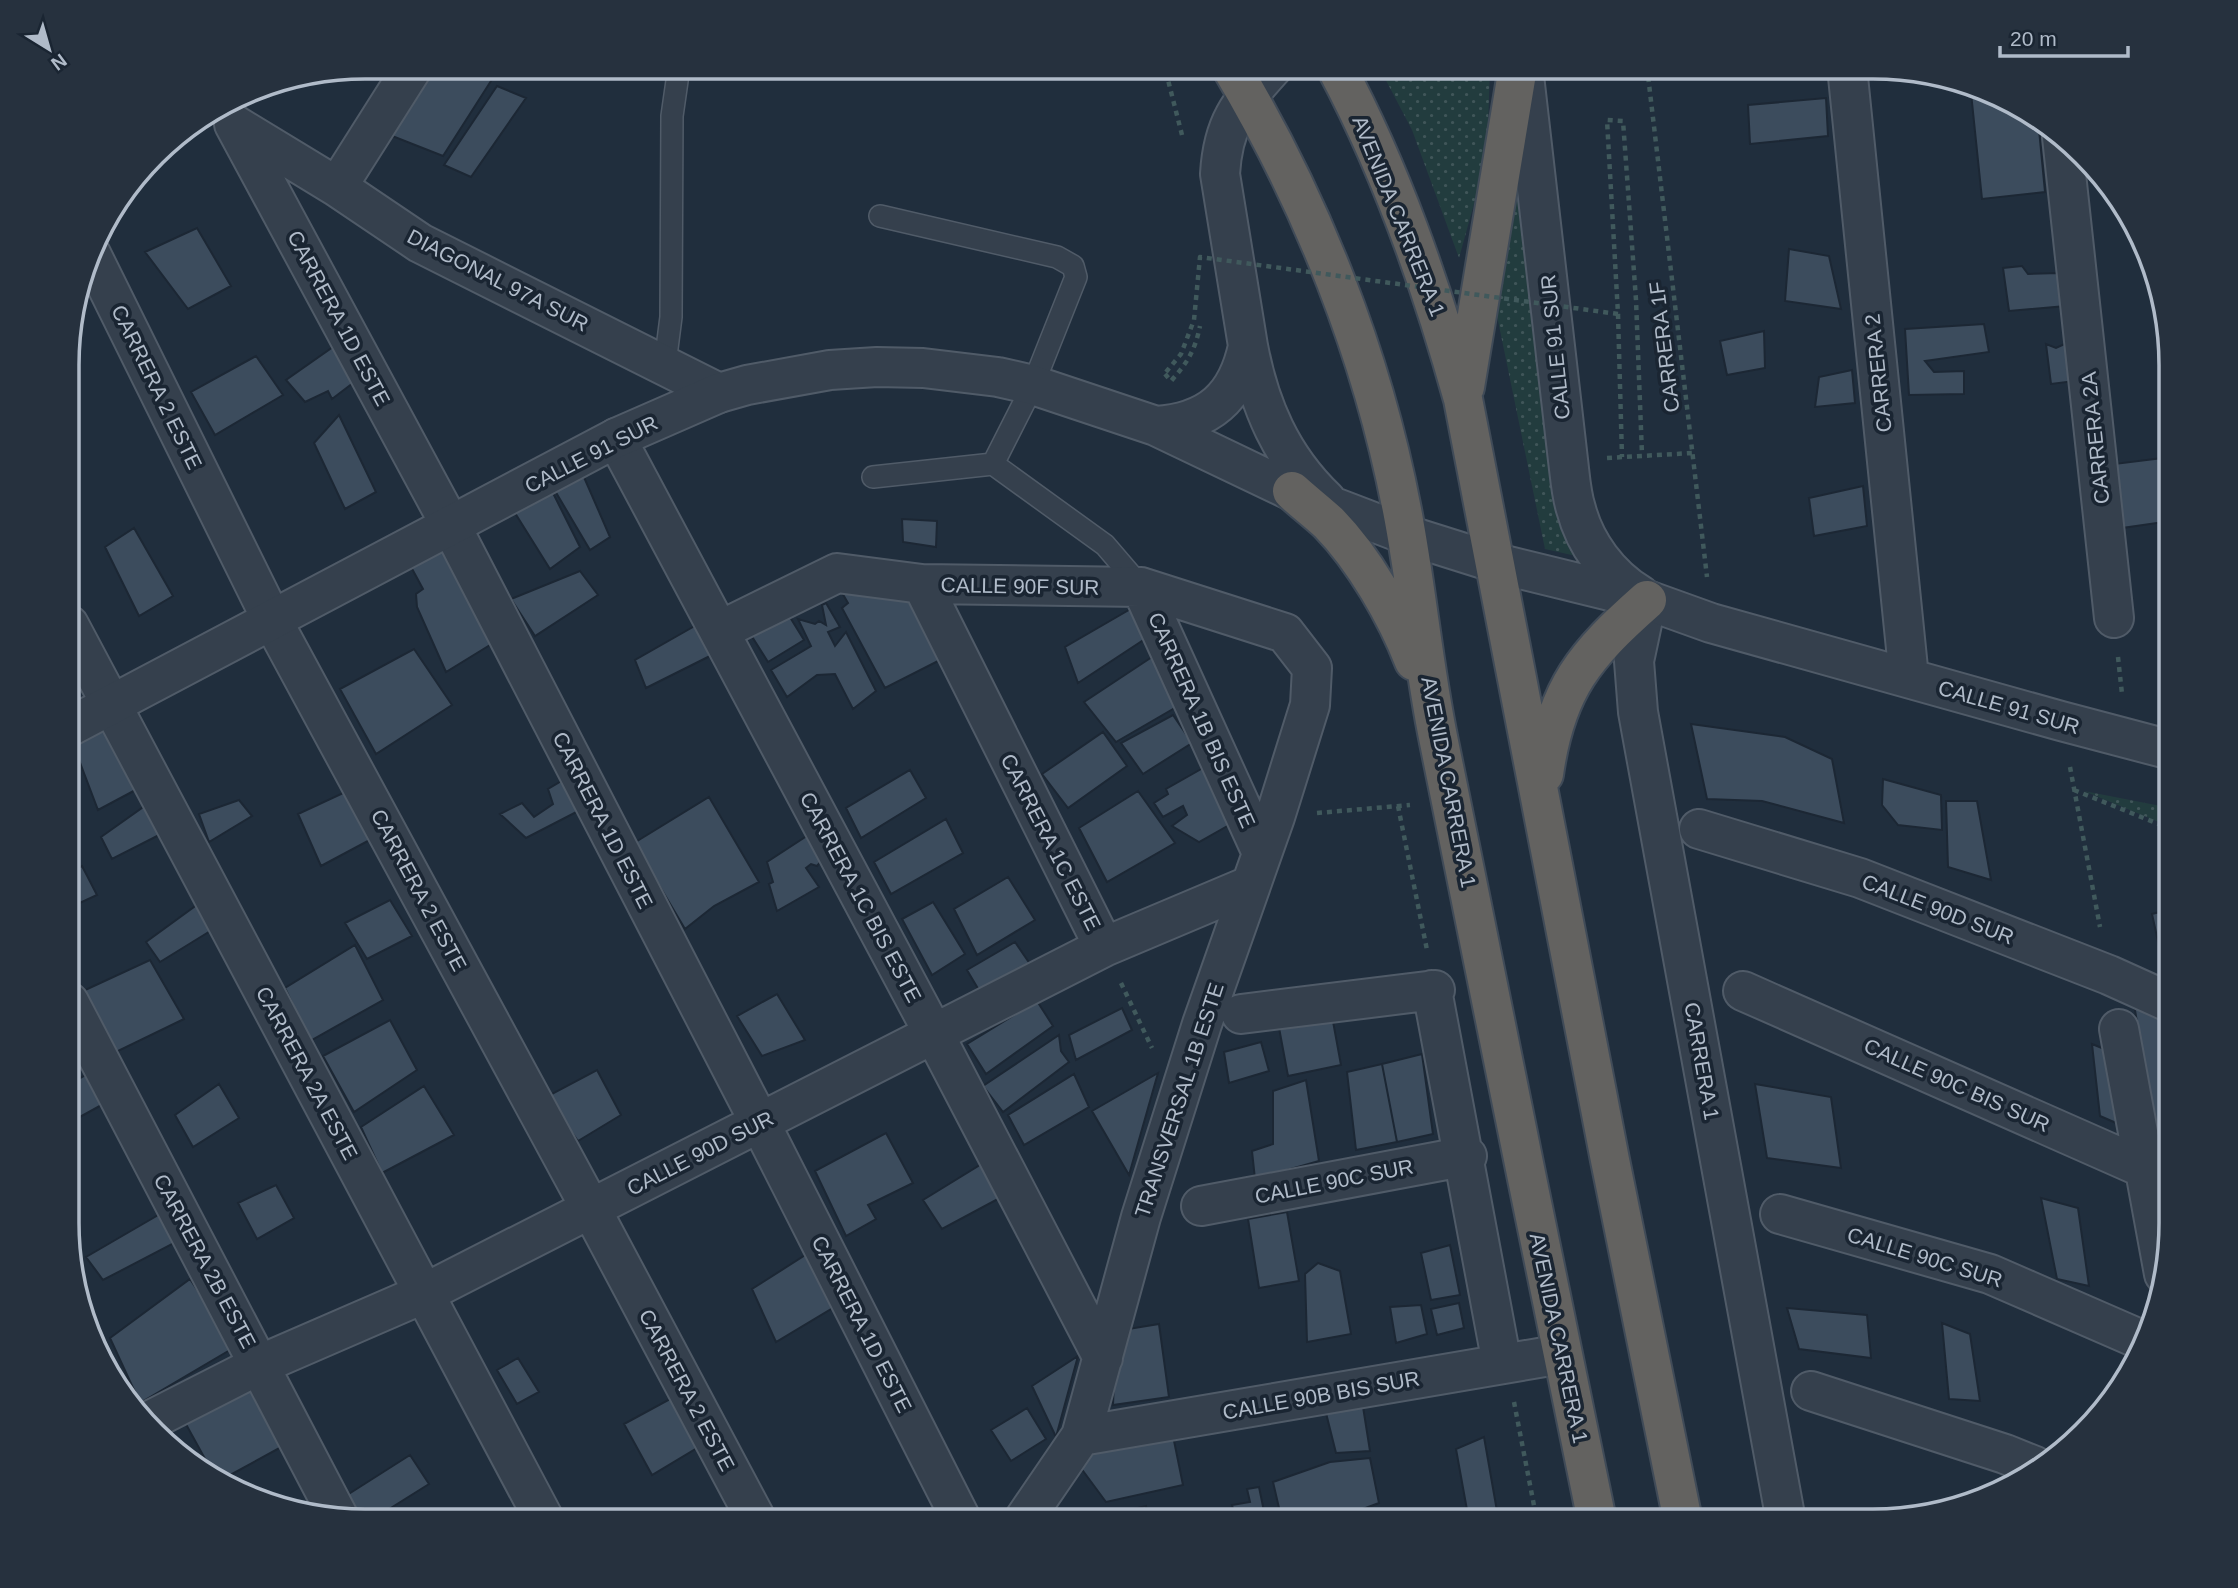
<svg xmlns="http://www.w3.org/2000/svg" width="2238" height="1588" viewBox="0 0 2238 1588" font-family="Helvetica,sans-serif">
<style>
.grass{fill:url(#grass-dots)}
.building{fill:#3c4c5d;stroke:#1c2734;stroke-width:2}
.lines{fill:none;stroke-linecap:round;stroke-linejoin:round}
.service-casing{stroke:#505b68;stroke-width:24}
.minor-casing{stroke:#505b68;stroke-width:42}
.tertiary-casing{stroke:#505b68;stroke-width:42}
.trunk-casing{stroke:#404b58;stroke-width:42}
.path{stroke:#40595c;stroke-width:4.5;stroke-dasharray:5 5;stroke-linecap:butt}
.service{stroke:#35404d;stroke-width:21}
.minor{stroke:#35404d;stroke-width:38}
.tertiary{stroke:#35404d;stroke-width:38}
.trunk{stroke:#636260;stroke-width:38}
.path-bridge{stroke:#40595c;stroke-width:4.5;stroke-dasharray:5 5;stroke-linecap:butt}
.labels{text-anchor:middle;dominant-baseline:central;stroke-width:7;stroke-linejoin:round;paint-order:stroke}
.street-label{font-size:21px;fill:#b0bbc9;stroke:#1a2532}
.rim{fill:none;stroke:#b0bbc9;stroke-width:3.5}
</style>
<defs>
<pattern id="grass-dots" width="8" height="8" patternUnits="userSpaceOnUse" patternTransform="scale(1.75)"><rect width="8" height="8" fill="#223c3e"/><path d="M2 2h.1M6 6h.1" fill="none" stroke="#405659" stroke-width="1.8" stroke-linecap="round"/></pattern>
</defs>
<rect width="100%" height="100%" fill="#202e3d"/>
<path class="grass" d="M 1379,67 L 1490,67 L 1487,157 L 1459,258 L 1412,130 Z
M 1522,147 L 1585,558 L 1545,549 L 1496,311 Z
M 2084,791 L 2171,808 L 2171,827 Z"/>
<path class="building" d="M 425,67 L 492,67 L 498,70 L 443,156 L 382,132 Z
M 1970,83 L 2038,119 L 2045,192 L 1982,199 Z
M 497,86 L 526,98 L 471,177 L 444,165 Z
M 1826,98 L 1828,136 L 1750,144 L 1748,105 Z
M 197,228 L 231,286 L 188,309 L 145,252 Z
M 1789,249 L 1829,256 L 1841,309 L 1785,301 Z
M 2022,266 L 2028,274 L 2059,273 L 2066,306 L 2009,311 L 2003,268 Z
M 1984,324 L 1989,352 L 1925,361 L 1934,372 L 1964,371 L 1964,394 L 1909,395 L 1905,329 Z
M 1764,331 L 1765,368 L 1727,375 L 1720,341 Z
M 2069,342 L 2075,381 L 2051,384 L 2046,344 L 2056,348 Z
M 333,347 L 353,383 L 332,399 L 328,391 L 305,402 L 286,380 Z
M 256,356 L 283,395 L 215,435 L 191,392 Z
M 1852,370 L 1855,403 L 1815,407 L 1819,377 Z
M 69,402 L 79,419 L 69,425 Z
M 339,415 L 376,492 L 345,509 L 314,443 Z
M 2171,457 L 2171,521 L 2122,528 L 2114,464 Z
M 580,468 L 610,537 L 590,550 L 551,484 Z
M 1863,486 L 1867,526 L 1814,536 L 1809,498 Z
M 550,487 L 580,547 L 550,569 L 510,505 Z
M 902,519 L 937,521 L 936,547 L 903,542 Z
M 134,528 L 173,596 L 139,616 L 105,547 Z
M 448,535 L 503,637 L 446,672 L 417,607 L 416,594 L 423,589 L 404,554 Z
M 580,571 L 598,595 L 535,636 L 511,599 Z
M 834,579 L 900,585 L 946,657 L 885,688 L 842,608 L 848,603 Z
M 826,603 L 840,627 L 828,632 L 835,646 L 846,632 L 876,691 L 853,709 L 835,674 L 817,675 L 787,697 L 771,670 L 811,646 L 798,619 L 815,624 L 819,621 L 826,625 L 822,605 Z
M 1134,607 L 1154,633 L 1078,683 L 1065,647 Z
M 788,614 L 804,640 L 768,662 L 751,635 Z
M 707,619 L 724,649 L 646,688 L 635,660 Z
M 414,649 L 452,705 L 376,754 L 340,689 Z
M 1152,657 L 1185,702 L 1116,742 L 1084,702 Z
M 1173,715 L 1192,743 L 1143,774 L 1121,743 Z
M 107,718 L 143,786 L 98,810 L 71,739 Z
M 1691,724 L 1785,737 L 1832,759 L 1844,823 L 1762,801 L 1707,799 Z
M 1103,732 L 1127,766 L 1068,808 L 1042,774 Z
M 1203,768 L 1238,820 L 1199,842 L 1172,826 L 1187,815 L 1183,806 L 1163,817 L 1154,803 L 1168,794 L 1166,789 Z
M 910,770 L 926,798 L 861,838 L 846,808 Z
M 575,773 L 590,805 L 526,838 L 500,814 L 522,803 L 534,817 L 553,804 L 548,789 Z
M 1883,779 L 1941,795 L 1942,830 L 1898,825 L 1882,805 Z
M 356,787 L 381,834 L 321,866 L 298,814 Z
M 1138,791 L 1175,843 L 1107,882 L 1079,828 Z
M 709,797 L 759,882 L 714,906 L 685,929 L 634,843 Z
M 239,800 L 252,816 L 209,842 L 199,814 Z
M 1946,801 L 1977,801 L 1991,880 L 1948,867 Z
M 149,803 L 167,831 L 112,859 L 101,837 Z
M 946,819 L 963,853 L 891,894 L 874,862 Z
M 816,830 L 823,859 L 817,866 L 811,864 L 806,868 L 819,887 L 777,911 L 769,884 L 773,882 L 767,862 Z
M 82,866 L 97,895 L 69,908 L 69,873 Z
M 1008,877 L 1035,920 L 977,955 L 954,909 Z
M 205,899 L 220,925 L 160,962 L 146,942 Z
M 390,900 L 412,936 L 367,959 L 345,923 Z
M 933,902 L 965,954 L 932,975 L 902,919 Z
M 2171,909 L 2171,973 L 2164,969 L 2152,914 Z
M 1015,942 L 1030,964 L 983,997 L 967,970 Z
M 355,945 L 383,1000 L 310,1041 L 285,988 Z
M 150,960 L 184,1019 L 116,1052 L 83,991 Z
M 777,994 L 805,1040 L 762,1056 L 737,1016 Z
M 2133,998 L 2171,1010 L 2171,1149 L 2157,1143 Z
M 1037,1001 L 1053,1026 L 986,1074 L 967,1044 Z
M 1330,1005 L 1341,1065 L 1288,1076 L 1277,1017 Z
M 1122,1008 L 1132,1030 L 1076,1060 L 1069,1035 Z
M 390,1020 L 417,1070 L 354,1112 L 323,1056 Z
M 1059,1035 L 1061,1051 L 1069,1062 L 1003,1112 L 983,1086 Z
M 1261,1042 L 1269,1071 L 1229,1083 L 1224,1052 Z
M 72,1044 L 85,1068 L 69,1078 L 69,1046 Z
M 2092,1044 L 2119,1055 L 2130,1129 L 2100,1116 Z
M 1422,1054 L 1433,1134 L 1397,1142 L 1382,1064 Z
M 1382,1064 L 1397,1142 L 1356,1150 L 1347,1072 Z
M 597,1070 L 621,1115 L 578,1141 L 546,1097 Z
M 91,1072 L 107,1102 L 69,1123 L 69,1084 Z
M 1158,1073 L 1129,1175 L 1092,1111 Z
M 1074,1074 L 1089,1107 L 1024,1145 L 1008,1115 Z
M 1306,1080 L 1319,1161 L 1255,1179 L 1252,1151 L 1273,1144 L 1273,1091 Z
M 219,1084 L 239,1118 L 193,1147 L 175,1115 Z
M 1755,1084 L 1831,1097 L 1841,1168 L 1767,1158 Z
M 424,1086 L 454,1135 L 382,1173 L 361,1127 Z
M 886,1133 L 913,1183 L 868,1205 L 876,1219 L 846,1236 L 815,1171 Z
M 993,1157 L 1011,1192 L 942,1229 L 923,1200 Z
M 276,1185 L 294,1218 L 257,1239 L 238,1203 Z
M 2041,1198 L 2078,1208 L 2089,1286 L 2057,1279 Z
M 1287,1212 L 1299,1281 L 1259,1288 L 1248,1219 Z
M 160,1214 L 178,1241 L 103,1280 L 86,1257 Z
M 1450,1245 L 1460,1295 L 1431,1300 L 1421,1253 Z
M 810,1252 L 836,1306 L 776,1342 L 752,1289 Z
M 1318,1263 L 1340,1271 L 1351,1334 L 1307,1342 L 1305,1274 Z
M 190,1279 L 235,1347 L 140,1403 L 110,1338 Z
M 1459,1303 L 1464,1328 L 1437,1335 L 1431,1309 Z
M 1421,1305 L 1427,1334 L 1396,1343 L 1390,1307 Z
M 1787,1308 L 1867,1315 L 1871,1358 L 1799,1349 Z
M 1942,1323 L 1970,1334 L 1980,1401 L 1949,1399 Z
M 1159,1324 L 1169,1397 L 1113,1405 L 1116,1331 Z
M 1078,1356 L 1056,1437 L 1032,1386 Z
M 518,1358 L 539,1392 L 517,1404 L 497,1370 Z
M 249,1380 L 285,1445 L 221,1480 L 215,1477 L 182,1417 Z
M 1361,1394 L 1370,1451 L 1336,1453 L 1323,1401 Z
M 670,1399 L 681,1416 L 707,1442 L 652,1475 L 624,1424 Z
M 1027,1408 L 1046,1439 L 1011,1461 L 991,1430 Z
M 1171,1426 L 1183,1485 L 1106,1502 L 1075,1460 L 1086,1442 Z
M 1484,1437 L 1497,1511 L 1482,1511 L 1469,1521 L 1456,1449 Z
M 410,1455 L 429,1484 L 370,1521 L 359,1521 L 344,1497 Z
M 1370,1458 L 1379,1503 L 1344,1516 L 1344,1521 L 1282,1521 L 1273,1482 L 1330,1462 Z
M 1259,1487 L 1266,1521 L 1236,1521 L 1232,1505 L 1250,1502 L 1247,1489 Z
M 1146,1506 L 1148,1521 L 1120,1521 L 1118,1513 Z
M 1381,1515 L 1383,1521 L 1353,1521 Z"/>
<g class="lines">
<defs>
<path id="service" d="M 665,364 L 671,317 L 672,116 L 679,67
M 993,464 L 1105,545 L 1141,587
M 873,477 L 993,464 L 1033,385 L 1076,277 L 1073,266 L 1057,257 L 880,216"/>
<path id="minor" d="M 234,124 L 451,526 L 760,1123 L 962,1521
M 235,125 L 337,187 L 420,243 L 719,393
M 2062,137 L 2114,618
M 337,187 L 413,67
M 91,254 L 272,620 L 591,1209 L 757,1521
M 616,438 L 934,1034 L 1103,1358
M 922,584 L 1104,947
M 1141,587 L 1262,853
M 1647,600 L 1634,661 L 1638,712 L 1786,1521
M 69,625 L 545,1521
M 719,631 L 837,573 L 922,584 L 1141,587 L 1285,633 L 1312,668 L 1310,705 L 1275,817 L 1202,1024 L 1141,1217 L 1081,1436 L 1023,1521
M 1699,829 L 1860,878 L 2109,975 L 2171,1003
M 1432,990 L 1502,1364
M 1743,991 L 2171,1180
M 69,1002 L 340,1520
M 1241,1014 L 1435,990
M 2119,1029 L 2164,1274
M 1201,1206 L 1467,1156
M 1780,1214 L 1990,1274 L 2144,1341
M 1811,1391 L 2005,1454 L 2035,1466
M 149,1421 L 259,1365 L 425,1293 L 1104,947 L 1251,885
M 1081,1436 L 1562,1354"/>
<path id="tertiary" d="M 1523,67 L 1568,460 C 1570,476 1571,494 1576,509 C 1585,544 1609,576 1640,595
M 1847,67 L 1909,678
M 1248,346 C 1259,405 1281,457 1326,500
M 1156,426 C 1209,422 1237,398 1248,346 L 1220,174 C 1223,122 1240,104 1273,67
M 69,727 L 616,438 L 719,393 L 747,385 L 830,370 L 877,367 L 923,368 L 998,377 L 1033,385 L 1156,426 L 1292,491 L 1407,535 L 1496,563 L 1647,600 L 1711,623 L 2061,721 L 2171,750"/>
<path id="trunk" d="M 1231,67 C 1312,203 1372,354 1402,510 C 1417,587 1423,665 1439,742 C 1493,1001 1542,1262 1597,1521
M 1336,67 C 1392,172 1431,284 1463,399 L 1610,1160 L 1683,1521
M 1465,387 L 1518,67
M 1292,491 C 1304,502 1317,512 1329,523 C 1364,559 1396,615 1414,661
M 1544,774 C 1556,688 1585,655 1647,600"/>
</defs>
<use href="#service" class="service-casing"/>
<use href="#minor" class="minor-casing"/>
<use href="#tertiary" class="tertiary-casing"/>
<use href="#trunk" class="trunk-casing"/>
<path class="path" d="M 1647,67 L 1707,577
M 1166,72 L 1182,135
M 1618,314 L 1622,457
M 1165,374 L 1171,381 C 1188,362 1195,350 1200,326
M 1607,458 L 1692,453
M 2118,657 L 2122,694
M 2070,767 L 2100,927
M 2074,790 L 2171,829
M 1398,806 L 1427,950
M 1317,813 L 1410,805
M 1121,983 L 1152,1048
M 1514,1402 L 1537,1521"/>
<use href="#service" class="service"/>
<use href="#minor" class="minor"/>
<use href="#tertiary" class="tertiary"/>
<use href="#trunk" class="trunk"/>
<path class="path-bridge" d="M 1166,372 L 1181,354 L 1194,320 L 1200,257 L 1618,314 L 1607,120 L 1623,121 L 1636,300 L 1642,455"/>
</g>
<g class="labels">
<g class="street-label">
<text transform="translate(1399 216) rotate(68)">AVENIDA CARRERA 1</text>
<text transform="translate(498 280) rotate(27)">DIAGONAL 97A SUR</text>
<text transform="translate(339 318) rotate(62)">CARRERA 1D ESTE</text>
<text transform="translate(1555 347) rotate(-96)">CALLE 91 SUR</text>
<text transform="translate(1664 347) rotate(-97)">CARRERA 1F</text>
<text transform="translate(1878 373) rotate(-96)">CARRERA 2</text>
<text transform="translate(157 387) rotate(64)">CARRERA 2 ESTE</text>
<text transform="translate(2095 438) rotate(-96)">CARRERA 2A</text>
<text transform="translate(591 454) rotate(-27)">CALLE 91 SUR</text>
<text transform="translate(1020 586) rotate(1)">CALLE 90F SUR</text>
<text transform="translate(2009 707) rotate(16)">CALLE 91 SUR</text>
<text transform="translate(1202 720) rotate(66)">CARRERA 1B BIS ESTE</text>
<text transform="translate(1449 782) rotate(79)">AVENIDA CARRERA 1</text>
<text transform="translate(603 820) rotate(63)">CARRERA 1D ESTE</text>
<text transform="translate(1051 842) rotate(63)">CARRERA 1C ESTE</text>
<text transform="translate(419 890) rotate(62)">CARRERA 2 ESTE</text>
<text transform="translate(861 897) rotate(62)">CARRERA 1C BIS ESTE</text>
<text transform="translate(1938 909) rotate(21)">CALLE 90D SUR</text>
<text transform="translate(1702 1061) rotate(80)">CARRERA 1</text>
<text transform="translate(307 1073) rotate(62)">CARRERA 2A ESTE</text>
<text transform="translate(1957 1085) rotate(24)">CALLE 90C BIS SUR</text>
<text transform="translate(1179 1100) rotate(-72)">TRANSVERSAL 1B ESTE</text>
<text transform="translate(700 1153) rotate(-27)">CALLE 90D SUR</text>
<text transform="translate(1334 1181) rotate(-11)">CALLE 90C SUR</text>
<text transform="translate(1925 1257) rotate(17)">CALLE 90C SUR</text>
<text transform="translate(205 1261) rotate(62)">CARRERA 2B ESTE</text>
<text transform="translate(862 1324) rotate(63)">CARRERA 1D ESTE</text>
<text transform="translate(1559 1338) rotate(78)">AVENIDA CARRERA 1</text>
<text transform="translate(687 1390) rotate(62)">CARRERA 2 ESTE</text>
<text transform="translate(1321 1395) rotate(-10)">CALLE 90B BIS SUR</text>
</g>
</g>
<path d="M0 0H2238V1588H0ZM365 79H1873A286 286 0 0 1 2159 365V1223A286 286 0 0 1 1873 1509H365A286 286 0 0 1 79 1223V365A286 286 0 0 1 365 79Z" fill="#26313e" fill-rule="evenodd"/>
<path class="rim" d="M365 79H1873A286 286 0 0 1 2159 365V1223A286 286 0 0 1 1873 1509H365A286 286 0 0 1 79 1223V365A286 286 0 0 1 365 79Z"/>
<g transform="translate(49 49) rotate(143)" stroke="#1a2532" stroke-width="5" paint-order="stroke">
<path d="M0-5L12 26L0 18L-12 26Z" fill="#b0bbc9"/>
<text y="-10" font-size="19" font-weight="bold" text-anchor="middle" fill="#b0bbc9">N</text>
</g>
<path d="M2000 46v10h128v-10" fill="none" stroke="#b0bbc9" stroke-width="3.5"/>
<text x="2010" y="46" font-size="21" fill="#b0bbc9" stroke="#1a2532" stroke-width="5" paint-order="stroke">20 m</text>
</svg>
